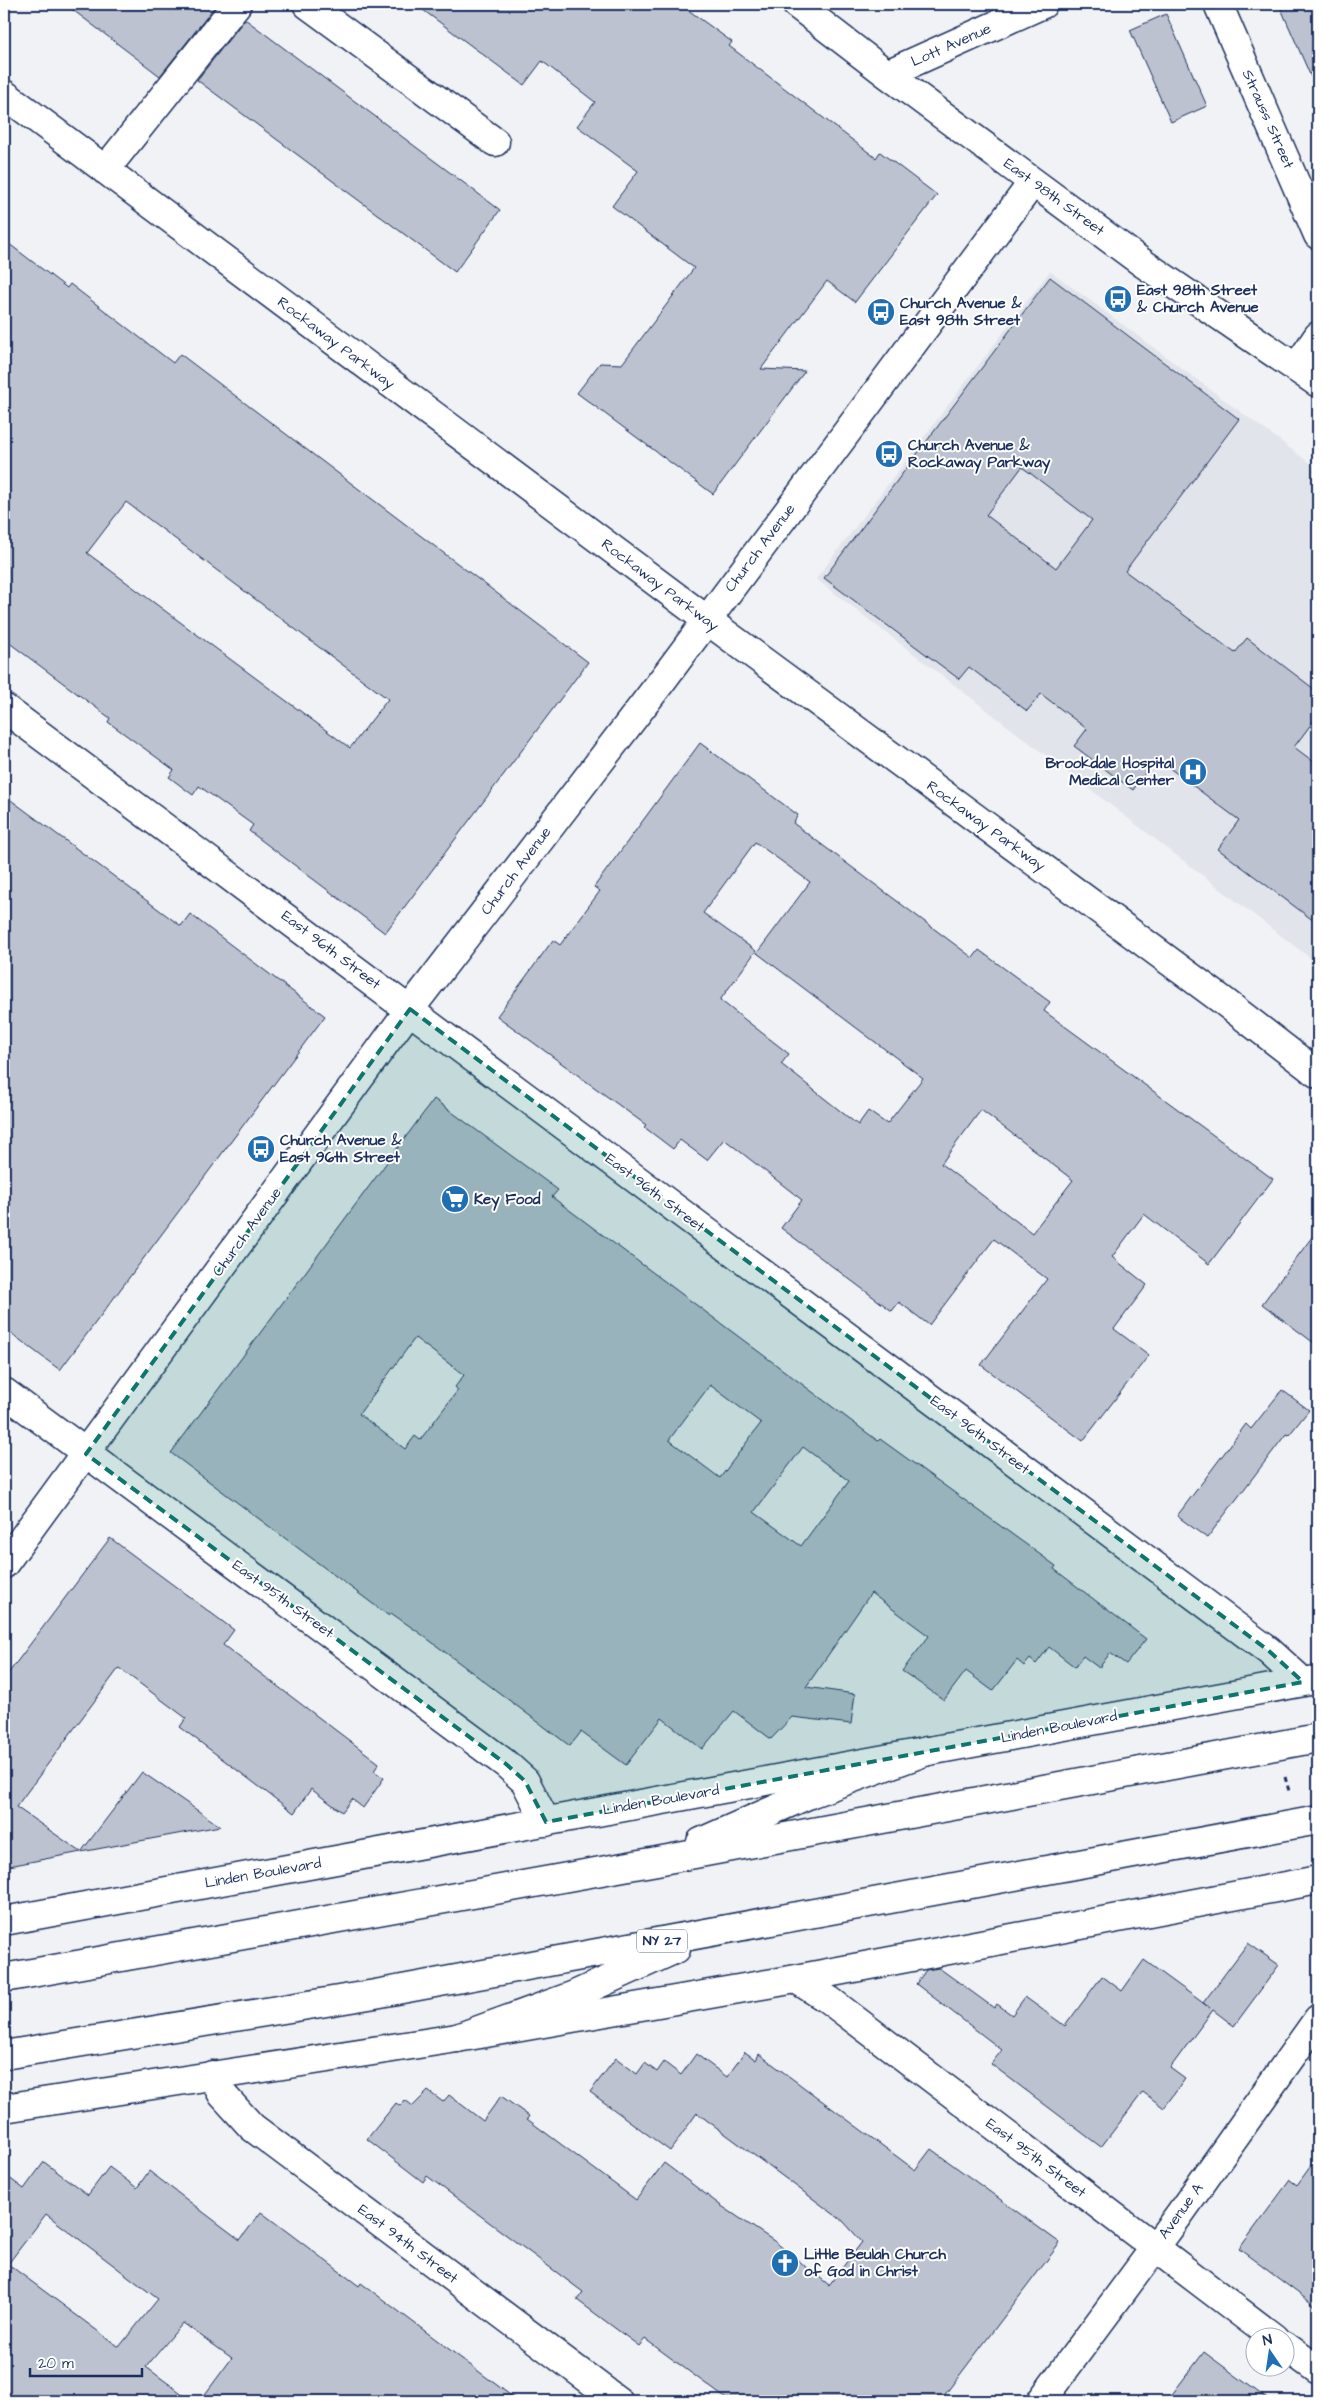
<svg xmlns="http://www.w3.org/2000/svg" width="1322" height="2405" viewBox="0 0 1322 2405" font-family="'Architects Daughter',sans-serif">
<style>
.built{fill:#e1e4ea}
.building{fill:#bcc2d0;stroke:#1b2f5e;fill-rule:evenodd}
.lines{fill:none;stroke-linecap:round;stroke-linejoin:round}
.minor-casing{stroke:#1b2f5e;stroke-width:31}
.highway-casing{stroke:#1b2f5e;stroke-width:31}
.path{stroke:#1b2f5e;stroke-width:3;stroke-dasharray:5 4;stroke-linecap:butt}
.minor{stroke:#fff;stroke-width:28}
.highway{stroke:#fff;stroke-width:28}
.marked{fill:#0f766e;fill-opacity:0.2;stroke:#0f766e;stroke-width:4;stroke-dasharray:10 6;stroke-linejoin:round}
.labels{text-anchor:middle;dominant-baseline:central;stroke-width:4;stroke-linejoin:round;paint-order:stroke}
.shield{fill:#fff;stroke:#5f6d8e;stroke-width:1}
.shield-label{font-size:14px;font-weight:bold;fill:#1b2f5e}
.street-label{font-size:15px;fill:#1b2f5e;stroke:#fff}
.poi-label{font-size:15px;font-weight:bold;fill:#1b2f5e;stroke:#fff;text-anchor:start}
</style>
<rect width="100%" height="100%" fill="#f1f2f5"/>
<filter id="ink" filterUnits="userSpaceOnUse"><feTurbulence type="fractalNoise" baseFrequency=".02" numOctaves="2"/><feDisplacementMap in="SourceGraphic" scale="10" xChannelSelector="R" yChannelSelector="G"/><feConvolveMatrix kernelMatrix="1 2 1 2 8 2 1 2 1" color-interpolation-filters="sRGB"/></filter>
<g filter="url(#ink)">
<path class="built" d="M 1050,271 L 1318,469 L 1318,964 L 816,579 Z"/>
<path class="building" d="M 65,4 L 217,4 L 160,76 Z
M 415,4 L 680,4 L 732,42 L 729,46 L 876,158 L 880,152 L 937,195 L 855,302 L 827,281 L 761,369 L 805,371 L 713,494 L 577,393 L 600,363 L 622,364 L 694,268 L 612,206 L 638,171 L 577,126 L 595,102 L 542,61 L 524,85 Z
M 1279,4 L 1318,4 L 1318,93 Z
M 1166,14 L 1207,106 L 1171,122 L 1130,30 Z
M 245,19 L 500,210 L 455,272 L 197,80 Z
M 4,240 L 67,288 L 70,284 L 173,363 L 180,354 L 588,662 L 385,933 L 249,831 L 253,825 L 199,786 L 193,795 L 169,777 L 174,770 L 108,722 L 110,718 L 4,639 ZM 126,502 L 388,699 L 350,748 L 87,553 Z
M 1050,277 L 1239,419 L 1125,571 L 1235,653 L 1247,638 L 1318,692 L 1318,715 L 1294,747 L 1318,765 L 1318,924 L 1218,849 L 1239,820 L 1156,758 L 1133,790 L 1074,746 L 1087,729 L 1041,694 L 1027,711 L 969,667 L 959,679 L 824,578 ZM 1022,467 L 1092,520 L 1056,568 L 986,515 Z
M 700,743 L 798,815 L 793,823 L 973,958 L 979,950 L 1050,1002 L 1044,1011 L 1273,1179 L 1209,1264 L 1144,1214 L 1112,1257 L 1147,1285 L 1114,1329 L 1149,1355 L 1083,1441 L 981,1365 L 1047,1279 L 994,1239 L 929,1325 L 899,1302 L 892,1311 L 781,1228 L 802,1200 L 724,1139 L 707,1160 L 680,1140 L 673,1149 L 644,1127 L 646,1125 L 497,1016 L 553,940 L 560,945 L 600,891 L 594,887 ZM 755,842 L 810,882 L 757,953 L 923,1078 L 887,1124 L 868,1111 L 858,1125 L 781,1064 L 789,1054 L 720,1000 L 756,951 L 703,913 ZM 981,1110 L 1073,1180 L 1032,1233 L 941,1164 Z
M 4,795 L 181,926 L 190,914 L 325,1016 L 60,1370 L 4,1328 Z
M 434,1099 L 558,1190 L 552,1197 L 878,1441 L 880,1439 L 1056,1566 L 1054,1569 L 1146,1639 L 1126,1664 L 1110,1653 L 1099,1668 L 1083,1656 L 1075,1667 L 1049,1647 L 1036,1664 L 1030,1659 L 1024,1666 L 1017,1660 L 993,1691 L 966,1671 L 944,1700 L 902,1671 L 929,1636 L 871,1593 L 806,1687 L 855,1694 L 851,1724 L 792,1717 L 771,1739 L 734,1711 L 702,1749 L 662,1718 L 626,1765 L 581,1732 L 570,1746 L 421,1634 L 391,1613 L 389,1616 L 171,1453 ZM 415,1338 L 464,1375 L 455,1387 L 458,1390 L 420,1440 L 415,1436 L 405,1449 L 359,1414 ZM 710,1385 L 761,1423 L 720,1478 L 669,1440 ZM 803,1447 L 849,1481 L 801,1546 L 754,1512 Z
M 1318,1229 L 1318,1346 L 1262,1304 Z
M 1282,1390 L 1309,1410 L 1289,1435 L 1286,1434 L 1207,1538 L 1177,1516 L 1246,1424 L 1251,1429 Z
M 110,1538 L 234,1630 L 223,1645 L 379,1763 L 374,1771 L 384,1778 L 363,1808 L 352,1799 L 342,1812 L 311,1789 L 294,1813 L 180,1727 L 186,1718 L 119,1668 L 16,1807 L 81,1852 L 4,1867 L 4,1679 Z
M 142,1772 L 220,1826 L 81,1852 Z
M 1248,1943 L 1279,1965 L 1234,2026 L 1213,2010 L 1170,2068 L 1185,2079 L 1164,2108 L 1143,2092 L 1101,2147 L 991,2064 L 1002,2050 L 916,1984 L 926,1970 L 939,1968 L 994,2008 L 997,2004 L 1012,2015 L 1025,1997 L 1065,2026 L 1102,1976 L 1122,1991 L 1144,1960 L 1210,2008 L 1203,2003 Z
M 745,2052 L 756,2060 L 759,2054 L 915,2170 L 931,2149 L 1060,2243 L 940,2401 L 729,2401 L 645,2339 L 639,2346 L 577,2300 L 583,2292 L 427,2176 L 423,2182 L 367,2139 L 396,2103 L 400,2106 L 405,2100 L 413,2106 L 428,2091 L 443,2102 L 449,2095 L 483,2121 L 501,2096 L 529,2116 L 527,2119 L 636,2200 L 664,2163 L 720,2205 L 774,2241 L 829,2285 L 862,2242 L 843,2221 L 697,2113 L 670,2151 L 590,2092 L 616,2058 L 637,2074 L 645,2063 L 657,2072 L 664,2062 L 681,2075 L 696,2054 L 727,2077 Z
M 1318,2156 L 1318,2308 L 1239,2249 L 1290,2180 L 1297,2185 Z
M 44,2162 L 88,2195 L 109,2167 L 137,2188 L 149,2171 L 240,2240 L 261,2212 L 359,2286 L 361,2283 L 518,2401 L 200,2401 L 232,2358 L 183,2323 L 146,2367 L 192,2401 L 4,2401 L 4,2174 L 24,2189 ZM 46,2214 L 158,2299 L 119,2347 L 8,2264 Z
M 1204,2352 L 1270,2401 L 1167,2401 Z"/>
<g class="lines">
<defs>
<path id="minor" d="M 307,4 L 495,142
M 796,4 L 887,74 L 1144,264 L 1318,383
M 1218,4 L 1318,235
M 887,74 L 1043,4
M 4,94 L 707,620 L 1222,1000 L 1318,1074
M 105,170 L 237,4
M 1297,367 L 1318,336
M 4,708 L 1269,1651 L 1303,1682
M 4,1392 L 506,1764 L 525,1781 L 546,1822
M 4,1564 L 410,1009 L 661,682 L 1033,182
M 4,1921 L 1315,1680
M 796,1979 L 829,2000 L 1274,2338
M 212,2075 L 222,2094 L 252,2127 L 618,2401
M 4,2108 L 457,2038 L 796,1979 L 1318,1880
M 1284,2345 L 1318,2370
M 1041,2401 L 1179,2215 L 1318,2019"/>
<path id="highway" d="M 701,1842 L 812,1793 L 927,1751
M 4,1978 L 657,1861 L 1318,1738
M 457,2038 L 572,1996 L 676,1949
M 4,2055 L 375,1994 L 1318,1820"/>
</defs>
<use href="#minor" class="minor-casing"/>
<use href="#highway" class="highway-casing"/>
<path class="path" d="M 1285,1777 L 1289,1791"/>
<use href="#minor" class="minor"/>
<use href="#highway" class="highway"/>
</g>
</g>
<path class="marked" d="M 410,1009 L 1269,1651 L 1303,1682 L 546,1822 L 525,1781 L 506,1764 L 86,1454 Z"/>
<defs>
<symbol id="bus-disc" viewBox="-11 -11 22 22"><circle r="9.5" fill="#1f6fb2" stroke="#fff"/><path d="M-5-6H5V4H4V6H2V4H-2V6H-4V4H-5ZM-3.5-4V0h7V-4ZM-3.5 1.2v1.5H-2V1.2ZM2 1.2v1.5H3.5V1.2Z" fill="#fff"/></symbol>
<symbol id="hospital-disc" viewBox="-11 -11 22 22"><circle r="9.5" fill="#1f6fb2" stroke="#fff"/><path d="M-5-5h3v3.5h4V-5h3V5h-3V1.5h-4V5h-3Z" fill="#fff"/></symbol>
<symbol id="supermarket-disc" viewBox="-11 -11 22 22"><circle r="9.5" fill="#1f6fb2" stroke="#fff"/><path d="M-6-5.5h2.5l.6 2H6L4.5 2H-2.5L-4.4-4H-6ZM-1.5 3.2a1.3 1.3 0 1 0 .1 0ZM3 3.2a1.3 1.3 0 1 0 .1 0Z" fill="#fff"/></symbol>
<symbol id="church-disc" viewBox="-11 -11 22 22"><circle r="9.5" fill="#1f6fb2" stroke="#fff"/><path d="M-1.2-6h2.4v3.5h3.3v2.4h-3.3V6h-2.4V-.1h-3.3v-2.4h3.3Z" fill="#fff"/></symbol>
</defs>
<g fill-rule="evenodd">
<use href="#bus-disc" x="1102" y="283" width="32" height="32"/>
<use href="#bus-disc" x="865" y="296" width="32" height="32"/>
<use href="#bus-disc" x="873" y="438" width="32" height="32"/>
<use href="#hospital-disc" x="1177" y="756" width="32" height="32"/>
<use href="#bus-disc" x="245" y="1133" width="32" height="32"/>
<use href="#supermarket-disc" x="439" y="1183" width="32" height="32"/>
<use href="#church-disc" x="769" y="2247" width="32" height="32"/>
</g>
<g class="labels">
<rect class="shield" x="637" y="1929.5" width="50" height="23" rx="4"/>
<g class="shield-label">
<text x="662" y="1941">NY 27</text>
</g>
<g class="street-label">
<text transform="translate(951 45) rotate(-24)">Lott Avenue</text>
<text transform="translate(1268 119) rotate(66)">Strauss Street</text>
<text transform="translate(1054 197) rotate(36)">East 98th Street</text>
<text transform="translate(336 343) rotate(37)">Rockaway Parkway</text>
<text transform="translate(760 548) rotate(-53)">Church Avenue</text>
<text transform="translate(660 585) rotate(37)">Rockaway Parkway</text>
<text transform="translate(986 826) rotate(36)">Rockaway Parkway</text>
<text transform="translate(516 871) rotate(-53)">Church Avenue</text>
<text transform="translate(331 950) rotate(37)">East 96th Street</text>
<text transform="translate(655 1193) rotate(37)">East 96th Street</text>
<text transform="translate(247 1232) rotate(-54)">Church Avenue</text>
<text transform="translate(980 1435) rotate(37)">East 96th Street</text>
<text transform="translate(283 1599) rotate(36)">East 95th Street</text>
<text transform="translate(1059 1727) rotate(-11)">Linden Boulevard</text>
<text transform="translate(661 1800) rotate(-10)">Linden Boulevard</text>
<text transform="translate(263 1873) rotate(-10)">Linden Boulevard</text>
<text transform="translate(1036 2158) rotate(37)">East 95th Street</text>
<text transform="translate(1181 2211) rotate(-54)">Avenue A</text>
<text transform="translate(408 2244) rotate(37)">East 94th Street</text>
</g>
<g class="poi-label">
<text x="1137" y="290">East 98th Street<tspan x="1137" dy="17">&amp; Church Avenue</tspan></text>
<text x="900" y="303">Church Avenue &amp;<tspan x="900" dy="17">East 98th Street</tspan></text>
<text x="908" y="445">Church Avenue &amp;<tspan x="908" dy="17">Rockaway Parkway</tspan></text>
<text x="1174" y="763" text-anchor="end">Brookdale Hospital<tspan x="1174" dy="17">Medical Center</tspan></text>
<text x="280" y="1140">Church Avenue &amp;<tspan x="280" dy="17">East 96th Street</tspan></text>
<text x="474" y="1199">Key Food</text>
<text x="804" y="2254">Little Beulah Church<tspan x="804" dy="17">of God in Christ</tspan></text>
</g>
</g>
<rect width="1322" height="2405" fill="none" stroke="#fff" stroke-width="20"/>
<rect x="10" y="10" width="1302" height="2385" fill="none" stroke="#1b2f5e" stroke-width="2" filter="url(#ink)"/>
<g transform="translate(1270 2352) rotate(347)"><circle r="24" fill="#ffffff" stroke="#a4acbf"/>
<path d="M0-4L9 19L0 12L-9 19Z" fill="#1f6fb2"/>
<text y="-8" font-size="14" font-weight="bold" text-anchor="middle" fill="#1b2f5e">N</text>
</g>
<path d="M30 2368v8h112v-8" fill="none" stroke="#1b2f5e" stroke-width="2.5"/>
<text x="38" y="2368" font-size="15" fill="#1b2f5e" stroke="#ffffff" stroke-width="4" paint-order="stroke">20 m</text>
</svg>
